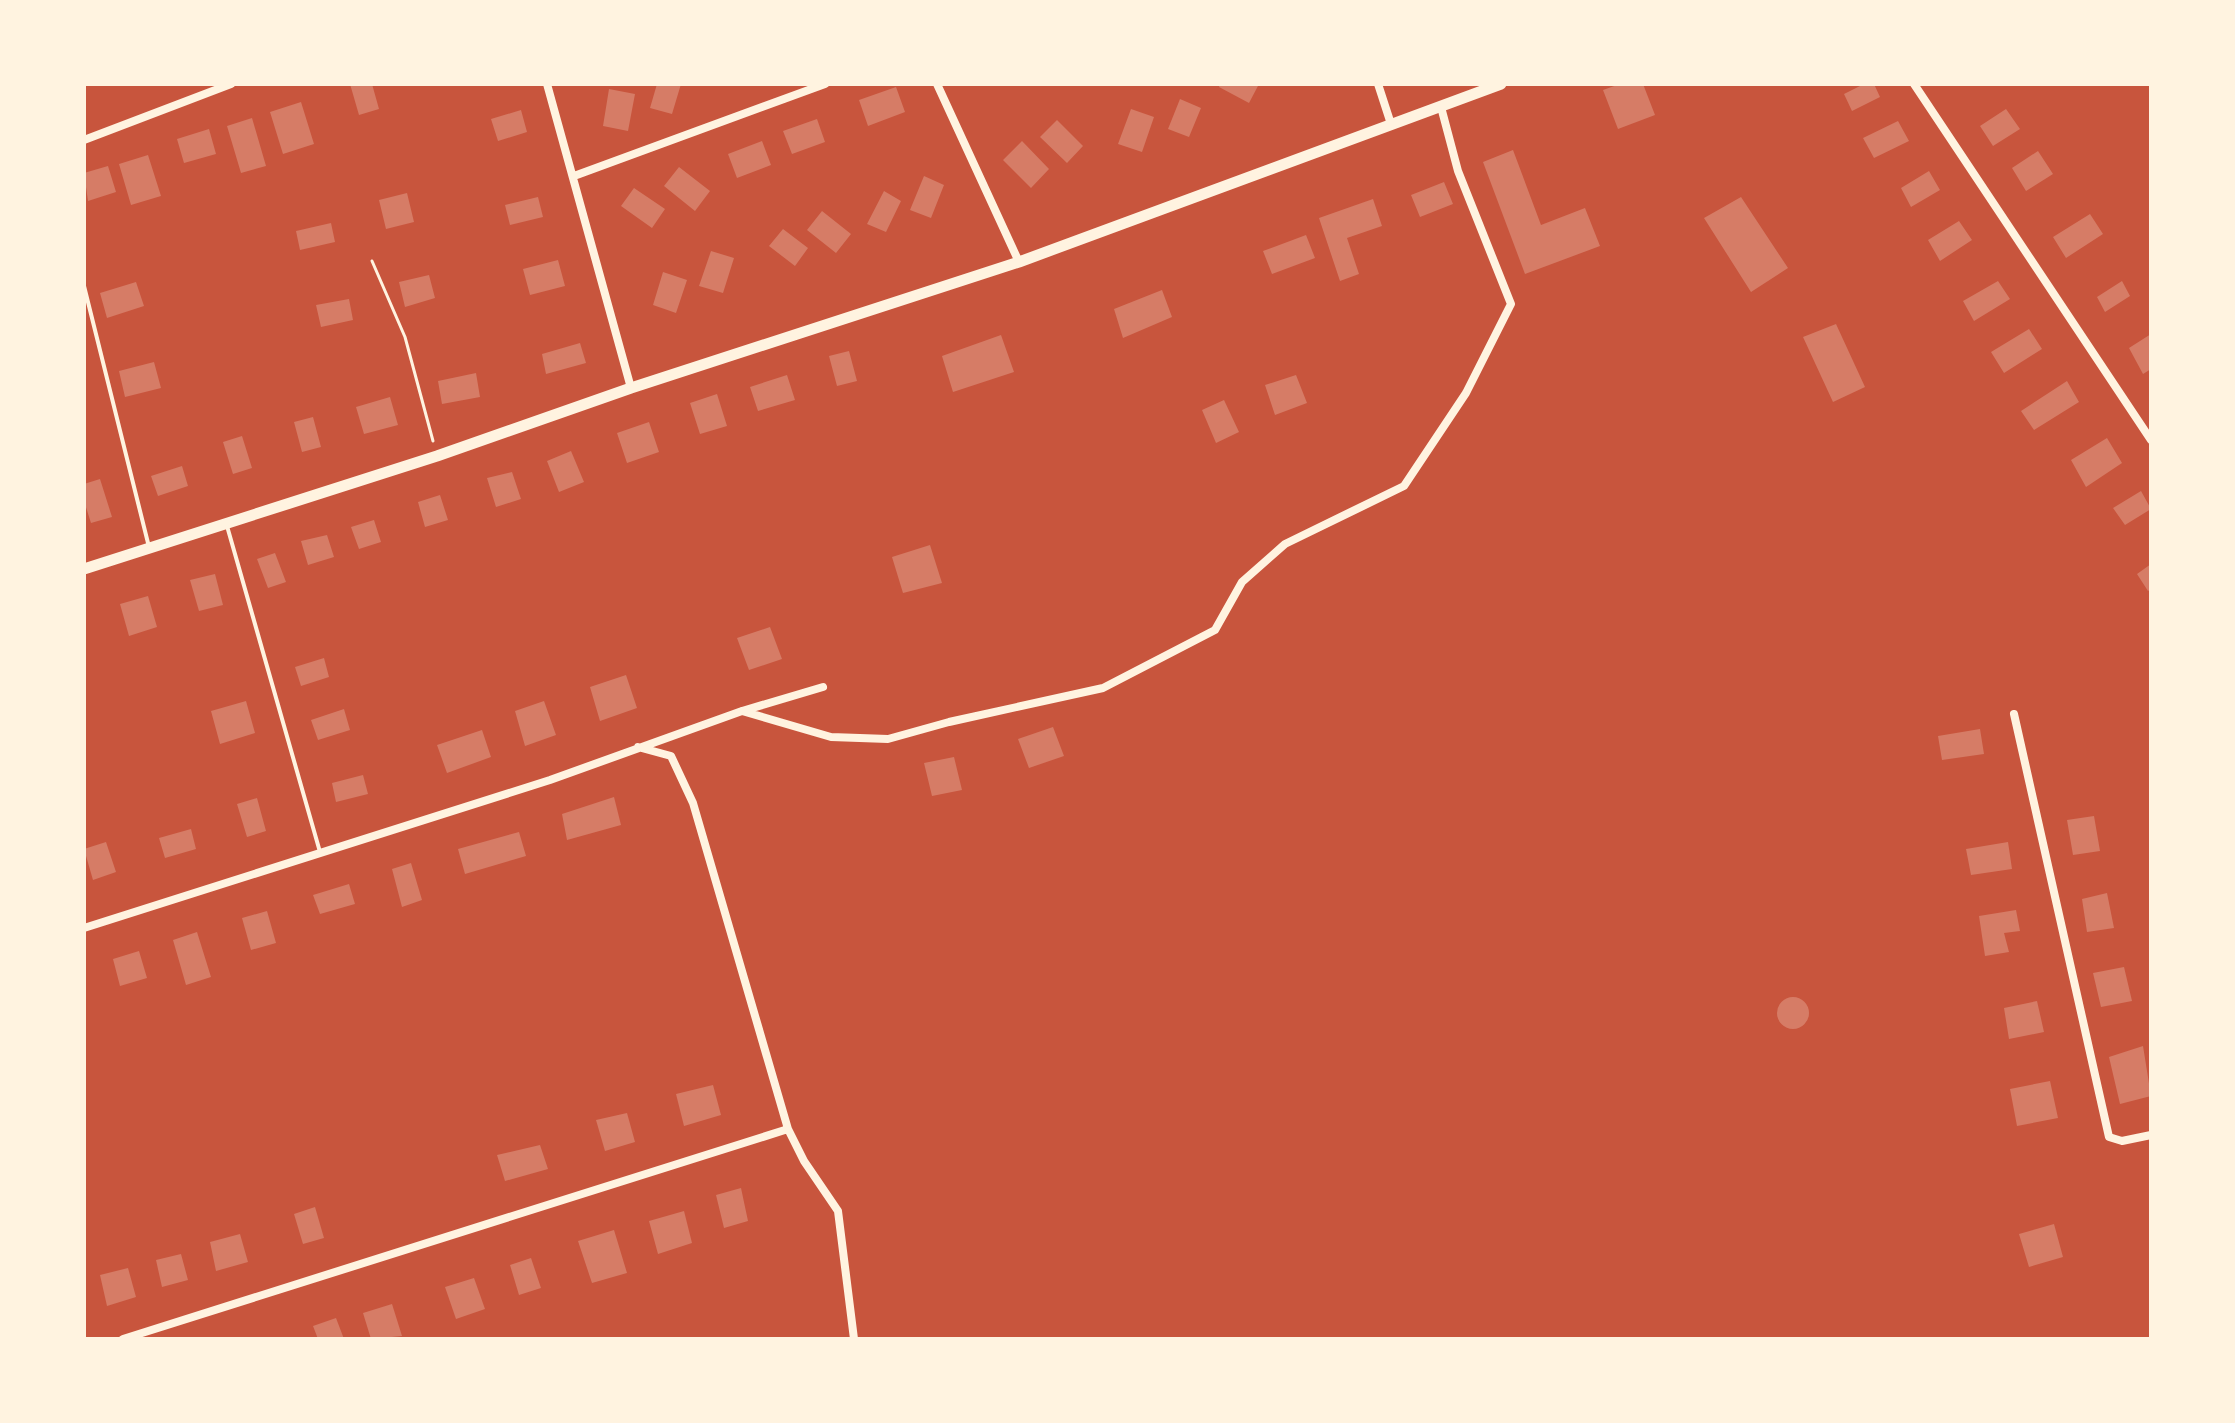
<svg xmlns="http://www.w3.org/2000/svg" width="2235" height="1423" viewBox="0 0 2235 1423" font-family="'Fira Sans Condensed',sans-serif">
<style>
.building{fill:#d67c66}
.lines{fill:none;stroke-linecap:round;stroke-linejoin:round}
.path{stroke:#fff3e0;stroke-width:3}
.service{stroke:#fff3e0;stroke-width:4}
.minor{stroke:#fff3e0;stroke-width:8}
.secondary{stroke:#fff3e0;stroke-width:11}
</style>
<rect width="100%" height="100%" fill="#c8553d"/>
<path class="building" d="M 350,84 L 372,84 L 379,109 L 359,115 Z
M 657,84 L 681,84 L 672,114 L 650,108 Z
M 1220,84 L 1259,84 L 1249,103 L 1219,87 Z
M 1620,84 L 1643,84 L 1655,115 L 1618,129 L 1603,90 Z
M 1864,84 L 1874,84 L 1880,97 L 1852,111 L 1844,94 Z
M 896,87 L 905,112 L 868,126 L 859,100 Z
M 609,89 L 635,94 L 628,131 L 603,126 Z
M 1180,99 L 1201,108 L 1189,137 L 1168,129 Z
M 301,102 L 314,144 L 283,154 L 270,112 Z
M 1131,109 L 1154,117 L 1142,152 L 1118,144 Z
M 2006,109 L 2020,129 L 1993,146 L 1980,126 Z
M 521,110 L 527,132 L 498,141 L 491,119 Z
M 252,118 L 266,166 L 241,173 L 227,126 Z
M 817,119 L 825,142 L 792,154 L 783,131 Z
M 1057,120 L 1083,146 L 1067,163 L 1040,137 Z
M 1898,121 L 1909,141 L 1874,158 L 1863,138 Z
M 209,129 L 216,154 L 184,163 L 177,139 Z
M 762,141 L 771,165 L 737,178 L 728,154 Z
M 1022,141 L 1049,169 L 1031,188 L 1003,160 Z
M 1513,150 L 1541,225 L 1585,208 L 1600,246 L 1525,274 L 1483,162 Z
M 2038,151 L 2053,174 L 2026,191 L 2012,168 Z
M 148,155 L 161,196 L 131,205 L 119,164 Z
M 108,166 L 116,192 L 88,201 L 84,173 Z
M 679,167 L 710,191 L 695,211 L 664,186 Z
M 1929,171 L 1940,190 L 1911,207 L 1901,188 Z
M 924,176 L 944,185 L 931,218 L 910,210 Z
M 1444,182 L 1453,204 L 1420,217 L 1411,195 Z
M 634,188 L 665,209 L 652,228 L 621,206 Z
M 884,191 L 901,201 L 886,232 L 867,224 Z
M 407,193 L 414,222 L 386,229 L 379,200 Z
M 538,197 L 543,217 L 510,225 L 505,205 Z
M 1741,197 L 1788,268 L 1751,292 L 1704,218 Z
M 1373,199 L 1382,226 L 1347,238 L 1359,274 L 1340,281 L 1319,218 Z
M 822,211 L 851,234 L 836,253 L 807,230 Z
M 2090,214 L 2103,234 L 2066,258 L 2053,237 Z
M 1959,221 L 1972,240 L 1940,261 L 1928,240 Z
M 331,223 L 335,242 L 300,250 L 296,231 Z
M 783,229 L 808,248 L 795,266 L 769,246 Z
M 1306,235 L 1315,258 L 1272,274 L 1263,251 Z
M 711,251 L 734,258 L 723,293 L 699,286 Z
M 558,260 L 565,286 L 530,295 L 523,269 Z
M 663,272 L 687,280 L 676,313 L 653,305 Z
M 429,275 L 435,298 L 405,307 L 399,282 Z
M 1998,281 L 2010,299 L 1974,321 L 1963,301 Z
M 2122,281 L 2130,296 L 2105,312 L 2097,297 Z
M 136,282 L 144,306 L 107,318 L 100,293 Z
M 1162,290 L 1172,317 L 1123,338 L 1114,309 Z
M 349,299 L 353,320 L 321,327 L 316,305 Z
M 1836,324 L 1865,387 L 1833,402 L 1803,337 Z
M 2029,329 L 2042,349 L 2004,373 L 1991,352 Z
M 2151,334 L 2151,369 L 2143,374 L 2129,348 Z
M 1001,335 L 1014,372 L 953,392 L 942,356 Z
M 580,343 L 586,363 L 546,374 L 542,354 Z
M 849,351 L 857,381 L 837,386 L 829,356 Z
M 154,362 L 161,388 L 125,397 L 119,371 Z
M 476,373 L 480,397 L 442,404 L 438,381 Z
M 787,375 L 795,400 L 758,411 L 750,387 Z
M 1296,375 L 1307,403 L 1275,415 L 1265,385 Z
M 2067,381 L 2079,402 L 2034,430 L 2021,411 Z
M 717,394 L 727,426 L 700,434 L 690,403 Z
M 390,397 L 398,425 L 364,434 L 356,407 Z
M 1224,400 L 1239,432 L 1216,443 L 1202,410 Z
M 313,417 L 321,447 L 302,452 L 294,422 Z
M 649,422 L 659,452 L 627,463 L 617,433 Z
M 242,436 L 252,468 L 233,474 L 223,442 Z
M 2107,438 L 2122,463 L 2086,487 L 2071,460 Z
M 571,451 L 584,482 L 559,492 L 547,461 Z
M 182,466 L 188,486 L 158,496 L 151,476 Z
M 512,472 L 521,499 L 496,507 L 487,478 Z
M 100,479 L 112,517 L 91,523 L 84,501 L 84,484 Z
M 2141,491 L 2151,509 L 2125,525 L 2113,508 Z
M 440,495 L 448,520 L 425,527 L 418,502 Z
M 374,520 L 381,542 L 359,549 L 351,527 Z
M 327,535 L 334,557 L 308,565 L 301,541 Z
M 930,545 L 942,583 L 903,593 L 892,557 Z
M 275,553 L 286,582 L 268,588 L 257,559 Z
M 2151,564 L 2151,589 L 2148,591 L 2137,574 Z
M 215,574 L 223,605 L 199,611 L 190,580 Z
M 148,596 L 157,627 L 129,636 L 120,604 Z
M 770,627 L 782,659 L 749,670 L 737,638 Z
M 324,658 L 329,677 L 301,686 L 295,667 Z
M 626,675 L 637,708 L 600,721 L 590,687 Z
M 246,701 L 255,733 L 220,744 L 211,711 Z
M 544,701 L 556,735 L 525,746 L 515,711 Z
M 344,709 L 350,730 L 318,740 L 311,720 Z
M 1053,727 L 1064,756 L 1029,768 L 1018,739 Z
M 1980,729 L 1984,754 L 1942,760 L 1938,736 Z
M 482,730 L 491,757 L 447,773 L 437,745 Z
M 954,757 L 962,790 L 932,796 L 924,763 Z
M 363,775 L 368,794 L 336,802 L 332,783 Z
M 614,797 L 621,825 L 567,840 L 562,814 Z
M 257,798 L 266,831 L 247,837 L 237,804 Z
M 2094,816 L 2100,851 L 2073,855 L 2067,820 Z
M 191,829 L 196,849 L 165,858 L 159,838 Z
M 519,832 L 526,856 L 465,874 L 458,849 Z
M 106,842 L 116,872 L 93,880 L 84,849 Z
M 2008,842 L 2012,869 L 1971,875 L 1966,849 Z
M 411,863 L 422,900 L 402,907 L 392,869 Z
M 349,884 L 355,904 L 320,914 L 313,895 Z
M 2107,893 L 2114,928 L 2087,932 L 2082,899 Z
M 2016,910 L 2020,931 L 2004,933 L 2009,952 L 1985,956 L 1979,916 Z
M 267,911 L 276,943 L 251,950 L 242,918 Z
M 197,932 L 211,977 L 186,985 L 173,940 Z
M 139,951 L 147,978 L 120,986 L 113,959 Z
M 2124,967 L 2132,1001 L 2101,1007 L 2093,973 Z
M1777 1013a16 16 0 1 1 32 0a16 16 0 1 1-32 0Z
M 2037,1001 L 2044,1032 L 2009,1039 L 2004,1008 Z
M 2143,1046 L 2151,1096 L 2120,1104 L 2109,1057 Z
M 2050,1081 L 2058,1118 L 2017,1126 L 2010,1089 Z
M 713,1085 L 721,1115 L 684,1126 L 676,1094 Z
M 627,1113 L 635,1142 L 605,1151 L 596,1120 Z
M 540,1145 L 548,1169 L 505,1181 L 497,1155 Z
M 741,1188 L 748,1221 L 724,1228 L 716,1195 Z
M 315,1207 L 324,1238 L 303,1244 L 294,1214 Z
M 684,1211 L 692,1243 L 658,1254 L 649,1221 Z
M 2054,1224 L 2063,1257 L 2029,1267 L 2019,1234 Z
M 614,1230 L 627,1273 L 592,1283 L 578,1241 Z
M 240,1234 L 248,1262 L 216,1271 L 210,1242 Z
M 181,1254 L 188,1280 L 162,1287 L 156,1260 Z
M 531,1258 L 541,1288 L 519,1295 L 510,1265 Z
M 128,1268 L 136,1297 L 107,1306 L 100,1275 Z
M 474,1278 L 485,1309 L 456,1319 L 445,1287 Z
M 392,1304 L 402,1336 L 371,1339 L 363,1313 Z
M 336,1318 L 344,1339 L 318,1339 L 313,1326 Z"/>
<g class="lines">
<path class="path" d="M 372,261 L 405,337 L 433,441"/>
<path class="service" d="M 84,286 L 149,547
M 227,526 L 320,852"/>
<path class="minor" d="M 547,84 L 631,388
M 937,84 L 1019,262
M 1378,84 L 1391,124
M 1914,84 L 2151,440
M 84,140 L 231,84
M 574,176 L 825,84
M 742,711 L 831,737 L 888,739 L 949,722 L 1103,688 L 1215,630 L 1242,582 L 1285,544 L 1404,486 L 1466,393 L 1511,304 L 1458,171 L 1441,107
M 2014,714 L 2109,1137 L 2122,1141 L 2151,1135
M 84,928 L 550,780 L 742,711 L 823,687
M 788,1129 L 804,1161 L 838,1211 L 854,1339
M 123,1339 L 788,1129 L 693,803 L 671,756 L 638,747"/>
<path class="secondary" d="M 84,569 L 437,456 L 631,388 L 1019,262 L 1501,84"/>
</g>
<rect width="2235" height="1423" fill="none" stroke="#fff3e0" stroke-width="172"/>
</svg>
